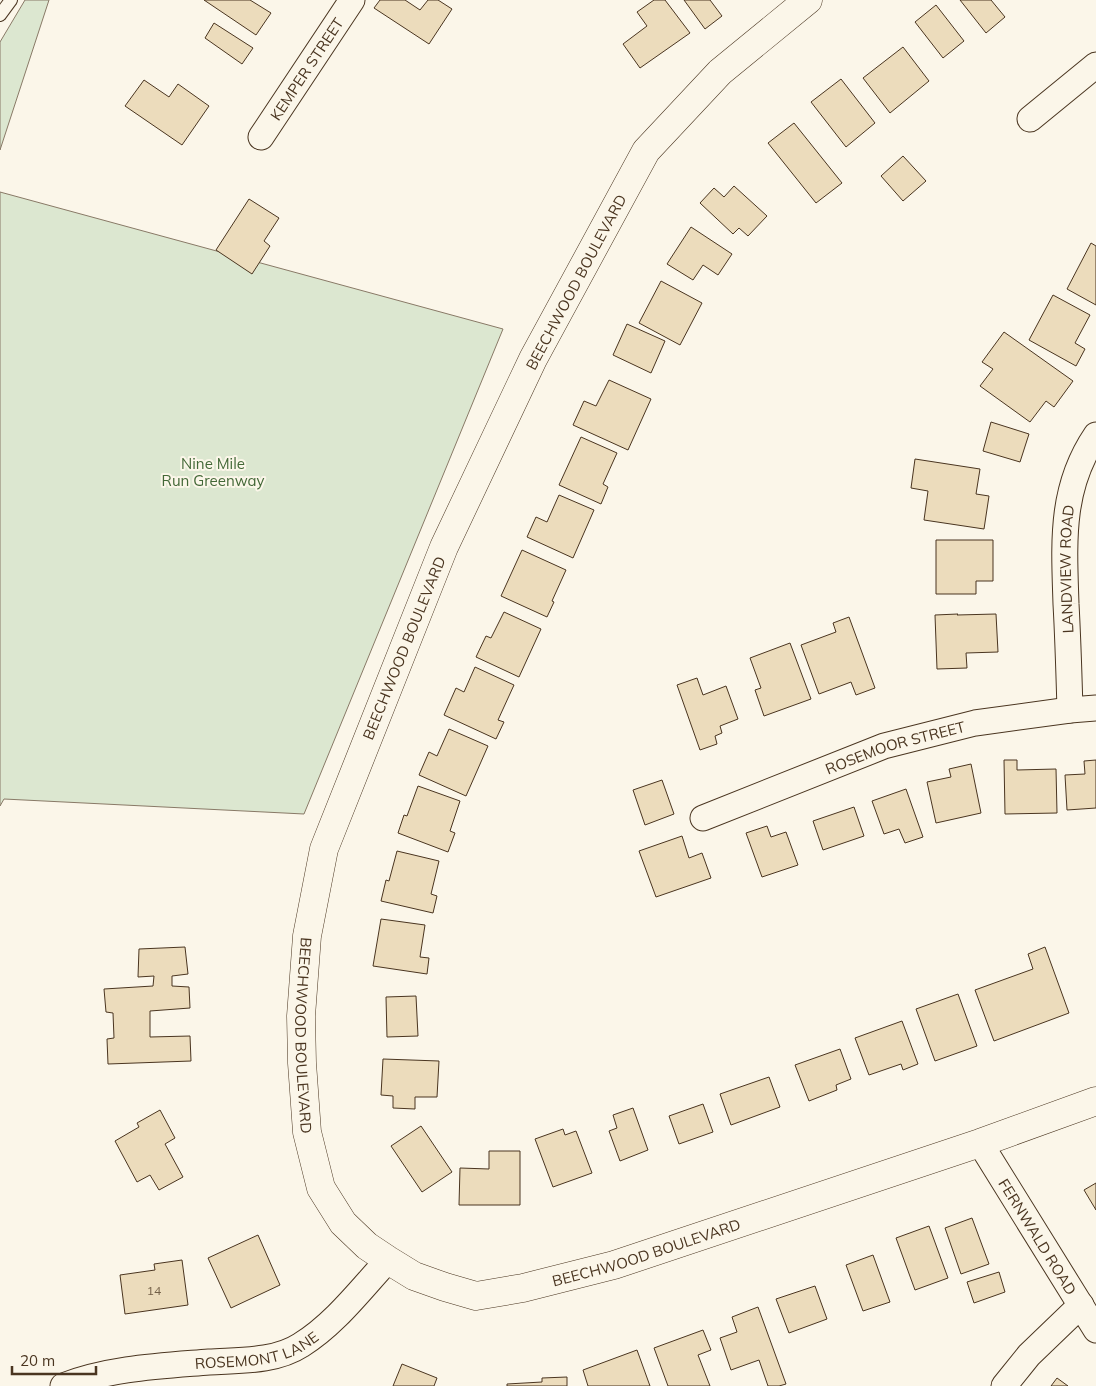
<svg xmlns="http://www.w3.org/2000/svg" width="1096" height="1386" viewBox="0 0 1096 1386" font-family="Mulish,sans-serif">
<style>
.green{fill:#dce7d0;stroke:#887966}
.building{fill:#ecdcbc;stroke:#4a3520}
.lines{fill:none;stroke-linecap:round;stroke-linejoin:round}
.service-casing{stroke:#4a3520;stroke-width:14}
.minor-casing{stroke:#4a3520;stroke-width:27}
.tertiary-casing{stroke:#4a3520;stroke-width:29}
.service{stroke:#fbf6e9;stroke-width:12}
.minor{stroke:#fbf6e9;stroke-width:25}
.tertiary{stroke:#fbf6e9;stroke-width:28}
.labels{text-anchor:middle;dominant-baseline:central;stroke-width:4;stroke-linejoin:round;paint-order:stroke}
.number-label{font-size:12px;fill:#725f47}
.street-label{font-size:15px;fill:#4a3520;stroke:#fbf6e9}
.park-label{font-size:15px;fill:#436837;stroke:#fbf6e9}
</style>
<rect width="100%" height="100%" fill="#fbf6e9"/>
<path class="green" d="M 25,0 L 49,0 L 0,150 L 0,42 Z
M 0,192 L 503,329 L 304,814 L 4,799 L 0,806 Z"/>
<path class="building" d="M 204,0 L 250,0 L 271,13 L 256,35 Z
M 380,0 L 405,0 L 420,10 L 428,0 L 438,0 L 452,9 L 429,44 L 374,8 Z
M 654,0 L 665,0 L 690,33 L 640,68 L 623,44 L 647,26 L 637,12 Z
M 684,0 L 710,0 L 722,16 L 705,29 Z
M 960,0 L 991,0 L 1005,17 L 986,33 Z
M 936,5 L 964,41 L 943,58 L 915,22 Z
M 214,23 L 253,48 L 242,64 L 205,38 Z
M 903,47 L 929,81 L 890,113 L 863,78 Z
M 841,79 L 875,123 L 846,147 L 811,102 Z
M 144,80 L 169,97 L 178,84 L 209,106 L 182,145 L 125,106 Z
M 794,123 L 842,183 L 816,203 L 768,143 Z
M 903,156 L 926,181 L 903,201 L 881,176 Z
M 734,186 L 767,216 L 748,236 L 739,228 L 733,234 L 700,203 L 714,188 L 724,197 Z
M 249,199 L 279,218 L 264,241 L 270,246 L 252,274 L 216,250 Z
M 691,227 L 732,254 L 718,275 L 703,265 L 693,280 L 667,264 Z
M 1091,243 L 1096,246 L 1096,305 L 1067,289 Z
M 661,281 L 702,303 L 680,345 L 639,323 Z
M 1053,295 L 1090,315 L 1075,343 L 1085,349 L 1076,366 L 1029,340 Z
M 627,324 L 665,341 L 651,373 L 613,355 Z
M 1004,332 L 1073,381 L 1054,407 L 1046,401 L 1030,422 L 980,386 L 993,369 L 982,362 Z
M 609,380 L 651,399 L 628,450 L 573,425 L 584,401 L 596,406 Z
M 991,422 L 1029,434 L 1020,462 L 983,451 Z
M 581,437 L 617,453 L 603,484 L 608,487 L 601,504 L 559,485 Z
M 915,459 L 980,469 L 976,494 L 989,496 L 984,529 L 924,520 L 928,491 L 911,488 Z
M 559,495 L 594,510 L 573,558 L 527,537 L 536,517 L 547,522 Z
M 936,540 L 993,540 L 993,581 L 976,581 L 976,594 L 936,594 Z
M 522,550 L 566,570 L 552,601 L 554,602 L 547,617 L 501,596 Z
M 504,612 L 541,629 L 519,677 L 476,657 L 486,636 L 491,638 Z
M 958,614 L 957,615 L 996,614 L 998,652 L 966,653 L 967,668 L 937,669 L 935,615 Z
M 849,617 L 875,688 L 856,695 L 851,682 L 819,694 L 801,645 L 836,632 L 833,623 Z
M 790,643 L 811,699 L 764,716 L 755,690 L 761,688 L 750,658 Z
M 475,667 L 514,685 L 498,720 L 504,722 L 496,739 L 444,715 L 456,688 L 464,692 Z
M 697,678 L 703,695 L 726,686 L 738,719 L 720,726 L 722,733 L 715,736 L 717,744 L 700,750 L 677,685 Z
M 449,729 L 488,746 L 466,796 L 419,775 L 429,752 L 437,756 Z
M 1004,760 L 1017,760 L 1017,770 L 1056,769 L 1057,813 L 1005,814 Z
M 1096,760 L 1096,808 L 1067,810 L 1065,775 L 1085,774 L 1084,761 Z
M 971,764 L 981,813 L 936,823 L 927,782 L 951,777 L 949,769 Z
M 662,780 L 674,814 L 645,825 L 633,790 Z
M 418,786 L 460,801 L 450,831 L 455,833 L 448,852 L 398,833 L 404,815 L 407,816 Z
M 906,789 L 923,837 L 905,843 L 899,829 L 884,834 L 872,801 Z
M 854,807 L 864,836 L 823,850 L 813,821 Z
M 767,826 L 771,837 L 786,832 L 798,865 L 762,877 L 746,833 Z
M 682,836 L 689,858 L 702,853 L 711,878 L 656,897 L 639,851 Z
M 397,851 L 439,861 L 431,894 L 437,896 L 433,913 L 381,901 L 386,880 L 389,881 Z
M 381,919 L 425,925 L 420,957 L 429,958 L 427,974 L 373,966 Z
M 185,947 L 188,974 L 172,976 L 172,986 L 189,987 L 190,1008 L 150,1011 L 150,1037 L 190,1036 L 191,1061 L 108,1064 L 107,1039 L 114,1038 L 113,1013 L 106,1012 L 104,989 L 153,986 L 154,976 L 138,977 L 139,949 Z
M 1045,947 L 1069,1013 L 994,1041 L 975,990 L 1033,969 L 1028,954 Z
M 958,994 L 977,1046 L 935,1061 L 916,1009 Z
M 416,996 L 418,1036 L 387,1037 L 386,997 Z
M 902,1021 L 918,1064 L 903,1070 L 901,1064 L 869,1075 L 855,1038 Z
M 840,1049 L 851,1079 L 836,1085 L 837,1090 L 809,1101 L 795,1065 Z
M 383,1059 L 439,1061 L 437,1097 L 415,1097 L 415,1109 L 393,1108 L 393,1096 L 381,1095 Z
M 769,1077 L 780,1107 L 731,1125 L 720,1094 Z
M 703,1104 L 713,1132 L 679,1144 L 669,1116 Z
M 633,1108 L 648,1150 L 620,1161 L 609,1131 L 617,1128 L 613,1115 Z
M 160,1110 L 175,1138 L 165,1144 L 183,1177 L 159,1190 L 150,1175 L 137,1182 L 115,1141 L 139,1127 L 137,1123 Z
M 421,1126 L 452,1172 L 422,1192 L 391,1146 Z
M 563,1129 L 565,1135 L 576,1131 L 592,1173 L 553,1187 L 535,1139 Z
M 489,1151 L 520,1151 L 520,1205 L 459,1205 L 460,1168 L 489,1169 Z
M 1096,1183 L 1096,1210 L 1084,1190 Z
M 972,1218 L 989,1264 L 961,1274 L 945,1228 Z
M 929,1226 L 948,1278 L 915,1290 L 896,1238 Z
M 258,1235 L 280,1285 L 231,1308 L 208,1258 Z
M 873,1255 L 890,1302 L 863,1311 L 846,1265 Z
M 182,1260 L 188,1305 L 125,1314 L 120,1275 L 155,1270 L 154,1264 Z
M 999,1272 L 1005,1292 L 974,1303 L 967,1282 Z
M 815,1286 L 827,1319 L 789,1333 L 776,1299 Z
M 758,1307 L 786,1384 L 779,1386 L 768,1386 L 759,1360 L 731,1370 L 720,1338 L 737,1332 L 732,1317 Z
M 703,1330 L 711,1350 L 698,1355 L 710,1386 L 668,1386 L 654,1348 Z
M 637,1350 L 650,1386 L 588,1386 L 583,1370 Z
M 402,1364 L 437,1378 L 434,1386 L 393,1386 Z
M 567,1377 L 567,1386 L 507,1386 L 507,1384 L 542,1382 L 542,1378 Z
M 1057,1378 L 1068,1386 L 1051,1386 Z"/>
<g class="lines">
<defs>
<path id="service" d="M 0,15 L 11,0"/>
<g id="minor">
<path d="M 1030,119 L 1096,65"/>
<path id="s1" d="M 261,137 L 352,0"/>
<path id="s2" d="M 1070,710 C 1069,675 1068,639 1066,604 C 1064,542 1060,488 1096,435"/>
<path id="s3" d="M 703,818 L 884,746 L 975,723 L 1070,710 L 1096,708"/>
<path id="s4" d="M 980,1143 L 1096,1330"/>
<path id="s5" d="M 63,1386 C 110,1368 160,1366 209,1362 C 239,1360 275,1362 301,1345 C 335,1324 361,1289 388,1260"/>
<path d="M 1004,1386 L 1029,1355 L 1081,1305"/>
</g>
<g id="tertiary">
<path id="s6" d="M 808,0 L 720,72 L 646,151 L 533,359 L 444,547 L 324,849 L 307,936 L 301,1016 L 302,1063 L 307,1132 L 321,1188 L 343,1223 L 367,1246 L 388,1260 L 414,1276 L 445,1287 L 476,1296 L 523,1288 L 614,1265 L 980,1143 L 1096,1101"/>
</g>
</defs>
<use href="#service" class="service-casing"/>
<use href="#minor" class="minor-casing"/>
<use href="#tertiary" class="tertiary-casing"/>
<use href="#service" class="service"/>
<use href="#minor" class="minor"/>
<use href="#tertiary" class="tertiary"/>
</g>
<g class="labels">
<g class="number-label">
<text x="154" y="1290">14</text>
</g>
<g class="street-label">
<text stroke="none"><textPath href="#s1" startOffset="82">KEMPER STREET</textPath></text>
<text transform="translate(576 282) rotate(-62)">BEECHWOOD BOULEVARD</text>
<text stroke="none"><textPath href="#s2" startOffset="141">LANDVIEW ROAD</textPath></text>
<text transform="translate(404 648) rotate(-68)">BEECHWOOD BOULEVARD</text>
<text stroke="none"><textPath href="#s3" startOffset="205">ROSEMOOR STREET</textPath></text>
<text stroke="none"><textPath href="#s6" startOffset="1180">BEECHWOOD BOULEVARD</textPath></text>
<text stroke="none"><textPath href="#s4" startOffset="110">FERNWALD ROAD</textPath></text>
<text stroke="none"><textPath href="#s6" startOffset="1706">BEECHWOOD BOULEVARD</textPath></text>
<text stroke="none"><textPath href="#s5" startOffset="198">ROSEMONT LANE</textPath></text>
</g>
<g class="park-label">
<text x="213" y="463">Nine Mile<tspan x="213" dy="17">Run Greenway</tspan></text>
</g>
</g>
<path d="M12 1366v8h84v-8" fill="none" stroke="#4a3520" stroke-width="2.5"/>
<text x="20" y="1366" font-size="15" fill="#4a3520" stroke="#fbf6e9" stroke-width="4" paint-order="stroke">20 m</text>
</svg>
